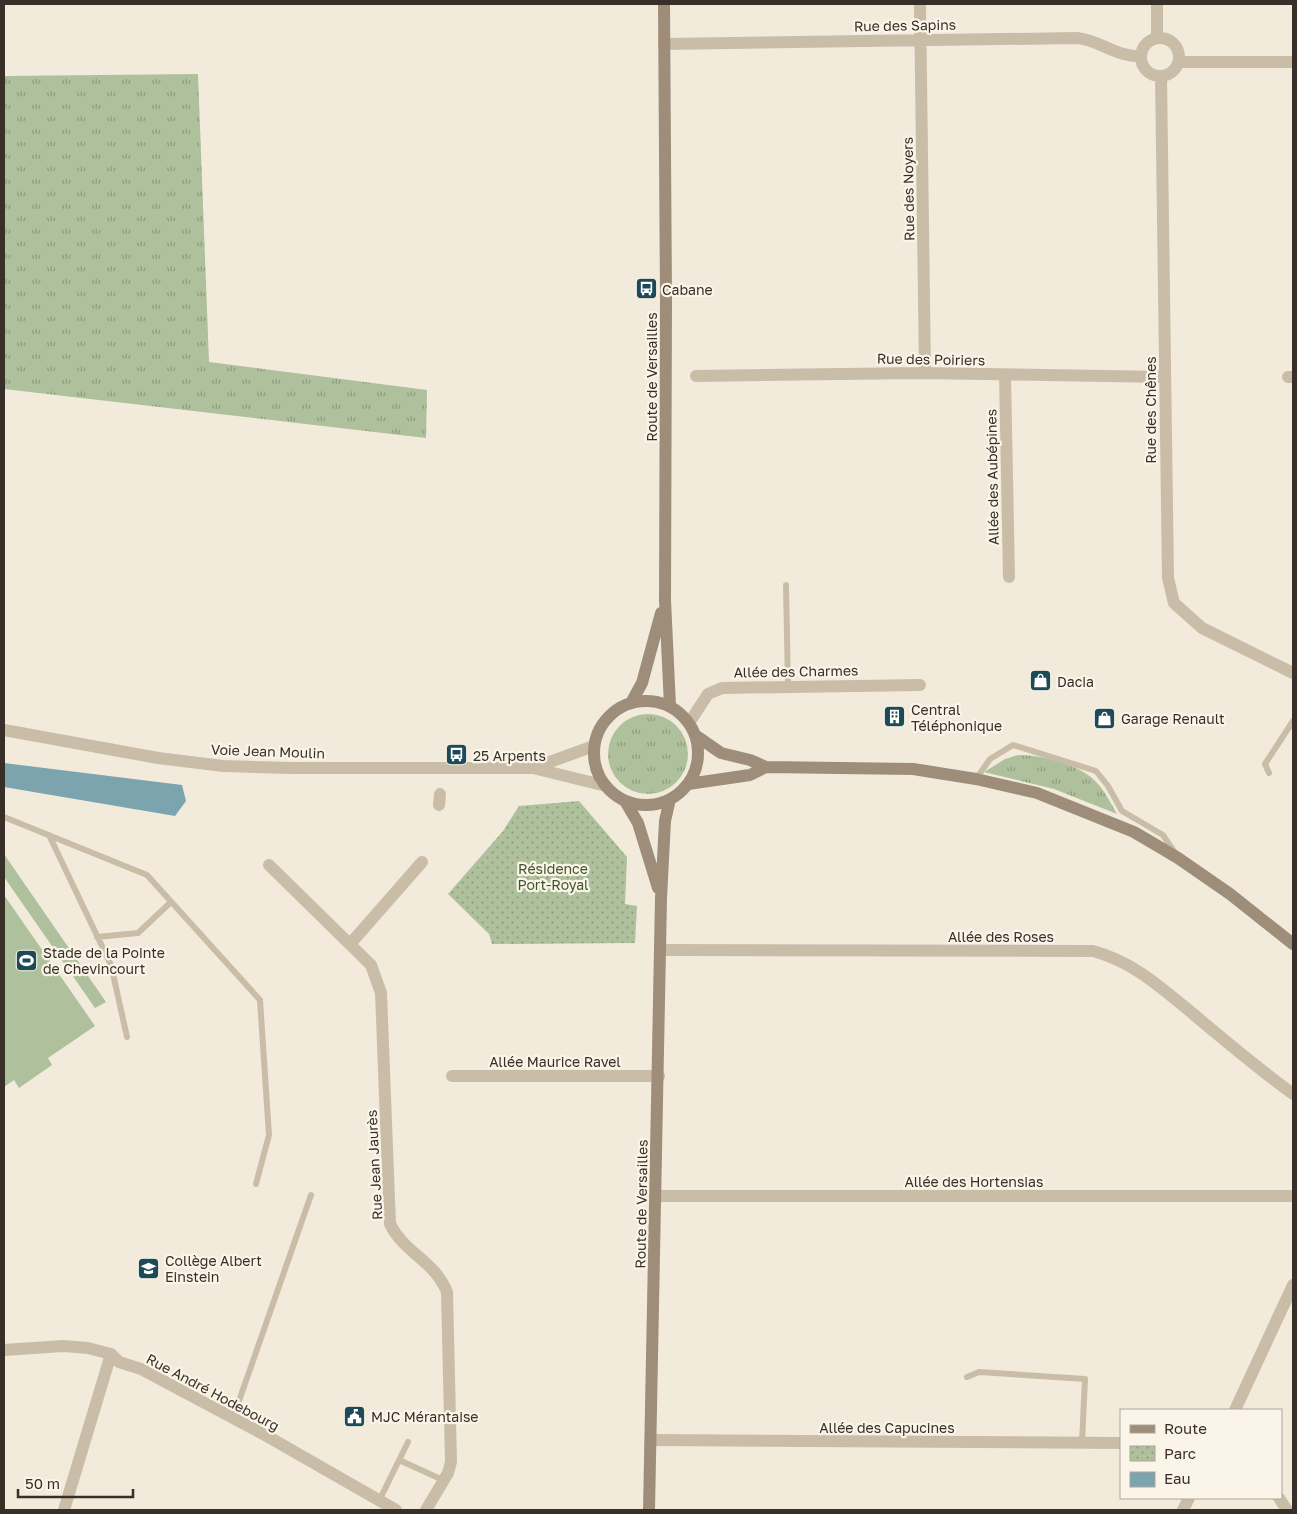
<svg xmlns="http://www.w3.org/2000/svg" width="1297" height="1514" viewBox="0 0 1297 1514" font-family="'Golos Text',sans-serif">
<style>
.grass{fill:url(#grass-tufts)}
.park{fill:url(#park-dots)}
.pitch{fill:#aec19c}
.water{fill:#7ba4af}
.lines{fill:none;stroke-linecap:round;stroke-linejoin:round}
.service{stroke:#cabda8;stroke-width:6}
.minor{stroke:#cabda8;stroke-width:12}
.secondary{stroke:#9e8d79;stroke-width:12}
.labels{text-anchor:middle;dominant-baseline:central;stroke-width:4.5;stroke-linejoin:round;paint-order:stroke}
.street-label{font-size:14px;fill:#372f28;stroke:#faf5e8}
.poi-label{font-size:14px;fill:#372f28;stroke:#faf5e8;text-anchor:start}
.park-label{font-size:14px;fill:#3f552c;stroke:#faf5e8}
</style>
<defs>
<pattern id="grass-tufts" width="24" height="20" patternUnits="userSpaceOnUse" patternTransform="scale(1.25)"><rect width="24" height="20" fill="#aec19c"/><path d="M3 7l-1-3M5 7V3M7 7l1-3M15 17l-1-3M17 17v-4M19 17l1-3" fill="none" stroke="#8e9d7f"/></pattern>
<pattern id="park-dots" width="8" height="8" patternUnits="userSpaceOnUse" patternTransform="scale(1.25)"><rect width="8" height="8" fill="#aec19c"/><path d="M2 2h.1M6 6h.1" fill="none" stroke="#8e9d7f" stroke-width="1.8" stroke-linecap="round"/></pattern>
</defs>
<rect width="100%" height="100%" fill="#f2ebdc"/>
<path class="grass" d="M 198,74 L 209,362 L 427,390 L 426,438 L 4,389 L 4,76 Z
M608 754a40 40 0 1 1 80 0a40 40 0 1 1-80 0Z
M 1018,755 C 1041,755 1074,763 1092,778 C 1103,787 1110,802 1117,814 L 1054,789 L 984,772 L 1005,759 Z"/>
<path class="park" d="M 579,801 L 627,857 L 625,904 L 637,906 L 635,943 L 492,944 L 489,934 L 448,894 L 503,831 L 519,806 Z"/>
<path class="pitch" d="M 4,854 L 106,1002 L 95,1008 L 4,877 Z
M 4,895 L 95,1026 L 48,1058 L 52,1065 L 19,1088 L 14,1080 L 4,1087 Z"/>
<path class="water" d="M 4,763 L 182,785 L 186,801 L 175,816 L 4,787 Z"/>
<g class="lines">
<path class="service" d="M 786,585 L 788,686
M 1269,773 L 1265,764 L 1293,721
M 976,779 L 990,759 L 1013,745 L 1096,771 L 1108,786 L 1122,811 L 1163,835 L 1175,853
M 4,817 L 147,875 L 260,1000 L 269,1135 L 256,1184
M 49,835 L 111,965 L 127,1037
M 97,937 L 138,933 L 171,902
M 967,1377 L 979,1372 L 1085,1379 L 1082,1443
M 233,1418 L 311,1195
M 399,1460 L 443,1480
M 379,1501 L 408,1442"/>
<path class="minor" d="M 920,4 L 925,373
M1141 57a19 19 0 1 1 38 0a19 19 0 1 1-38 0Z
M 1157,38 L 1157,4
M 664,44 L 1077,38 C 1100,40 1118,58 1141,56
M 1179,62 L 1293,62
M 1161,76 L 1168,578 L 1174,603 L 1202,628 L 1293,673
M 1005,375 L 1009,577
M 696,376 L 919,373 L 1165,377
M 1288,377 L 1293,377
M 689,723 L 708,694 L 722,688 L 920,685
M 4,730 L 158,758 L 223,766 L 291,768 L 533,768 L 606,786
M 533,768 L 594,746
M 439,805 L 440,794
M 269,865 L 371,965 L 381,993 L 390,1224 C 405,1254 434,1260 447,1292 L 451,1462 L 448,1473 L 426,1510
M 351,943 L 422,862
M 661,950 L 1093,951 C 1135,962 1165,991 1198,1018 C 1229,1044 1260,1070 1293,1094
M 452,1076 L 659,1076
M 655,1196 L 1293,1196
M 4,1350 L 63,1346 L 88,1348 L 111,1354 L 119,1362 L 141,1369 L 265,1435 L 396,1510
M 1235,1410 L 1293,1285
M 652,1440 L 1121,1443
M 1279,1498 L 1287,1510
M 64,1510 L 111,1354
M 1183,1510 L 1189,1498"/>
<path class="secondary" d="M 664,4 L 666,300 L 665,600 L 670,706
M594 753a52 52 0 1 1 104 0a52 52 0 1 1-104 0Z
M 631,703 L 642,683 L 661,613
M 695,735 L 721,753 L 750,760 L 766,767 L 913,769 L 976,779 L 1037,793 L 1134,832 L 1178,858 L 1230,894 L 1293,944
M 688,784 L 750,775 L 766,767
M 625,801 L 638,823 L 658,888
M 649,1510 L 661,898 L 665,821 L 670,799"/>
</g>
<defs>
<symbol id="bus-square" viewBox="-11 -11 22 22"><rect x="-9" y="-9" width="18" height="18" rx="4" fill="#1d4a59" stroke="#faf5e8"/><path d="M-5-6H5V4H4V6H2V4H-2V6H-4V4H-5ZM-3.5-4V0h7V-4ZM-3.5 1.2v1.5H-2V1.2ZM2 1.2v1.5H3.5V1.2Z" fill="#fff"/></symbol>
<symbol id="shop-square" viewBox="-11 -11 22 22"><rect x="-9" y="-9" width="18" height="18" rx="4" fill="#1d4a59" stroke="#faf5e8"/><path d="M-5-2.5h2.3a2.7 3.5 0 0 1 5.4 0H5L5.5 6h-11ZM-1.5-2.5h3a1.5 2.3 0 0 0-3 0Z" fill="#fff"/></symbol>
<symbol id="building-square" viewBox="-11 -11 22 22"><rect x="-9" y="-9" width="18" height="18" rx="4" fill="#1d4a59" stroke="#faf5e8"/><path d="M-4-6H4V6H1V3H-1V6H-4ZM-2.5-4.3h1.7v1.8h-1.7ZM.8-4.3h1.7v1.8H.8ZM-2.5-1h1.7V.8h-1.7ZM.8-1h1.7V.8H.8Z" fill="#fff"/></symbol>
<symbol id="stadium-square" viewBox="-11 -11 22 22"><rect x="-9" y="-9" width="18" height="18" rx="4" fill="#1d4a59" stroke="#faf5e8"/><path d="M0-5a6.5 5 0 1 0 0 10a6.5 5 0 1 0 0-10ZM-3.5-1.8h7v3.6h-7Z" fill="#fff"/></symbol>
<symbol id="school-square" viewBox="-11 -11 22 22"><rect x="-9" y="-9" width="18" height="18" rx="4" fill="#1d4a59" stroke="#faf5e8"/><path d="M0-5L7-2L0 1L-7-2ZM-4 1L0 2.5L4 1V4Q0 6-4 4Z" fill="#fff"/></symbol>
<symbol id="civic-square" viewBox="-11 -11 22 22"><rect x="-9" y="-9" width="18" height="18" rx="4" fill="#1d4a59" stroke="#faf5e8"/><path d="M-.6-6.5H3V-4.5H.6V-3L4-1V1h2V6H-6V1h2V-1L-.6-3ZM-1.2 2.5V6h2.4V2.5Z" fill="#fff"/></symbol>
</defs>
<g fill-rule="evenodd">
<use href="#bus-square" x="634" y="276" width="25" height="25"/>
<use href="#shop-square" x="1028" y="668" width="25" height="25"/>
<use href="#building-square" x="882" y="704" width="25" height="25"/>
<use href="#shop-square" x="1092" y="706" width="25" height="25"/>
<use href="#bus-square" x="444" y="742" width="25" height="25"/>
<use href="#stadium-square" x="14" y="948" width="25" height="25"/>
<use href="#school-square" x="136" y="1256" width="25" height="25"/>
<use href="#civic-square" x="342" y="1404" width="25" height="25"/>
</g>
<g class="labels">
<g class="street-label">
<text transform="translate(905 25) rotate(-1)">Rue des Sapins</text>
<text transform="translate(908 189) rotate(-91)">Rue des Noyers</text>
<text transform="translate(931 359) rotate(1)">Rue des Poiriers</text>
<text transform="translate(651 377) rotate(-90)">Route de Versailles</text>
<text transform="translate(1150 410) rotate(-90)">Rue des Chênes</text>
<text transform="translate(992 477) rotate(-91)">Allée des Aubépines</text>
<text transform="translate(796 671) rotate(-1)">Allée des Charmes</text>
<text transform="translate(268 751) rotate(2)">Voie Jean Moulin</text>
<text x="1001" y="936">Allée des Roses</text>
<text x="555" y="1061">Allée Maurice Ravel</text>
<text transform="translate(374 1165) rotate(-93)">Rue Jean Jaurès</text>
<text x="974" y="1181">Allée des Hortensias</text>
<text transform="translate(641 1204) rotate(-89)">Route de Versailles</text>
<text transform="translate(213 1392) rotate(28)">Rue André Hodebourg</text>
<text x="887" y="1427">Allée des Capucines</text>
</g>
<g class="poi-label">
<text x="662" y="289">Cabane</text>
<text x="1057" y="681">Dacia</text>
<text x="911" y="709">Central<tspan x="911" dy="16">Téléphonique</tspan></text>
<text x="1121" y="718">Garage Renault</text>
<text x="473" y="755">25 Arpents</text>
<text x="43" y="952">Stade de la Pointe<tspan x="43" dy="16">de Chevincourt</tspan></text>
<text x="165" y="1260">Collège Albert<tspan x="165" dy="16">Einstein</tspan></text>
<text x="371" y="1416">MJC Mérantaise</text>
</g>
<g class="park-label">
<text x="553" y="868">Résidence<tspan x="553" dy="16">Port-Royal</tspan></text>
</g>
</g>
<rect width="1297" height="1514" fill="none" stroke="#372f28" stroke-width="10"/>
<rect x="1120" y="1409" width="162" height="90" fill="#faf5e8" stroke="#aca69b"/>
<rect x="1130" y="1425" width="25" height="8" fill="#9e8d79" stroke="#aca69b"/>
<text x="1164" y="1434" font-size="15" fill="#372f28">Route</text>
<rect x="1130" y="1446" width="25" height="15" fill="url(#park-dots)" stroke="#aca69b"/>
<text x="1164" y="1459" font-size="15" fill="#372f28">Parc</text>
<rect x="1130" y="1472" width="25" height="15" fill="#7ba4af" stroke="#aca69b"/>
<text x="1164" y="1484" font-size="15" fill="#372f28">Eau</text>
<path d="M18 1489v8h115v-8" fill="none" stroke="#372f28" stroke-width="2.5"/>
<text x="25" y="1489" font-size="15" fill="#372f28" stroke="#faf5e8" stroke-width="4" paint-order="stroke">50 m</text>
</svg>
